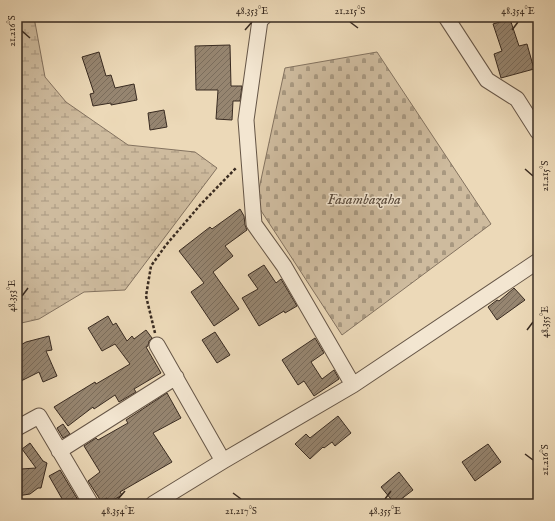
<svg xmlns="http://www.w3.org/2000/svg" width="555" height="521" viewBox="0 0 555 521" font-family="'IM FELL English',serif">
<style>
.wetland{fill:url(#wetland-marsh);stroke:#847360}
.cemetery{fill:url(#cemetery-stones);stroke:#847360}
.building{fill:url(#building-hatch);stroke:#392b21}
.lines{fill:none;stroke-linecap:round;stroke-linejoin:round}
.street-casing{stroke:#665647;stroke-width:17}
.path{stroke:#392b21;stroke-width:2.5;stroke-dasharray:3 2;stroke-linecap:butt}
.street{stroke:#f3e6d1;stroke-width:15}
.ticks{fill:none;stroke:#392b21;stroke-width:1.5}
.labels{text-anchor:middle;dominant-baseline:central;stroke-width:3;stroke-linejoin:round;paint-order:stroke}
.park-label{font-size:15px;font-style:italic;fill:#57483a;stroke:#f3e6d1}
.neatline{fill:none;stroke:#392b21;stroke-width:1.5}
.ticks-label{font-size:10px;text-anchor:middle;fill:#392b21}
</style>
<defs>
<pattern id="wetland-marsh" width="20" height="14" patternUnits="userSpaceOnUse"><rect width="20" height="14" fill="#cebb9e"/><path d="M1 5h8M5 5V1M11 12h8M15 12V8" fill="none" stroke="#a89880"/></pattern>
<pattern id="cemetery-stones" width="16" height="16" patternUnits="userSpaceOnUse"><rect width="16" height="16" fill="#cebb9e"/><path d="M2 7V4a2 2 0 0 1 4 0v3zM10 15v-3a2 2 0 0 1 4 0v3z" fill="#a89880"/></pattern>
<pattern id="building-hatch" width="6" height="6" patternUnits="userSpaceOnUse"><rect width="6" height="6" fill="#968570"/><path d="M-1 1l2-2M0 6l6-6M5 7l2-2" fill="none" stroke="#7b6d5c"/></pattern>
</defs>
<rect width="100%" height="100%" fill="#ecd9b8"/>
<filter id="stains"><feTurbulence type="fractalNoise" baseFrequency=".005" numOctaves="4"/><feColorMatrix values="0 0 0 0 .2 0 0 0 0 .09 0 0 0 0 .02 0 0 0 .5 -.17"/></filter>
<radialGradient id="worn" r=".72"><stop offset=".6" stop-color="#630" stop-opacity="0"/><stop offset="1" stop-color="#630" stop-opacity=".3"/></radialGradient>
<path class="wetland" d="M 17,17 L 34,17 L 45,77 L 66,102 L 128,145 L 195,152 L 217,168 L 125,290 L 84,292 L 39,319 L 17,324 Z"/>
<path class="cemetery" d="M 377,52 L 491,224 L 342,335 L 256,203 L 285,68 Z"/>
<path class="building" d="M 510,19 L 519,46 L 527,44 L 534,69 L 501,78 L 494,54 L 502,51 L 493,24 Z
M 230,45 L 231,86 L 242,86 L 240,101 L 233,101 L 232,120 L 216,119 L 218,90 L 196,90 L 195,46 Z
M 99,52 L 106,76 L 111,75 L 115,88 L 134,84 L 137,100 L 111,105 L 111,103 L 93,106 L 90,94 L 94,93 L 82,57 Z
M 164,110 L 167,127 L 150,130 L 148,113 Z
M 240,209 L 244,216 L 245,225 L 247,230 L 225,246 L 233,256 L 213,272 L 239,309 L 214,326 L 191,292 L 204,283 L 179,251 L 210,227 L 212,229 Z
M 264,265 L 276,283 L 281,279 L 297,306 L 285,313 L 284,311 L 259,326 L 242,298 L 258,289 L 248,275 Z
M 514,288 L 525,300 L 497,320 L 488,307 L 497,300 L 499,301 Z
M 108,316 L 113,325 L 116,323 L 127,341 L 132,336 L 134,339 L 146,330 L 152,338 L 149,341 L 148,346 L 146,347 L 161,373 L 134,389 L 136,392 L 119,402 L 115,395 L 94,409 L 93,407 L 68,426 L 54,407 L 95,382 L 96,384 L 130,364 L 115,344 L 102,351 L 88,328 Z
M 215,332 L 230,355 L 217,363 L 202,340 Z
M 49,336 L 52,350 L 46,351 L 57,376 L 43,382 L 39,372 L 17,383 L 17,347 L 26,342 Z
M 315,338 L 324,353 L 311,362 L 322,379 L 334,370 L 339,379 L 314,396 L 304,381 L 298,385 L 282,360 Z
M 167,393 L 181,418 L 153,433 L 172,462 L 120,492 L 122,495 L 110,502 L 107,498 L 101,501 L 88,481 L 100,472 L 84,446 L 96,438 L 98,440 L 128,423 L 126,420 Z
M 338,416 L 351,433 L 335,446 L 332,442 L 324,448 L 323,447 L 310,459 L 295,444 L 306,434 L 310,438 Z
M 63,424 L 70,434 L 63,438 L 57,428 Z
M 30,443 L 43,461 L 47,463 L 41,488 L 38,488 L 30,494 L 17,496 L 17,473 L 21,469 L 36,468 L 22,449 Z
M 488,444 L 501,462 L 475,481 L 462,462 Z
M 60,470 L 78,500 L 71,504 L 65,504 L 49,476 Z
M 399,472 L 413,490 L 395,504 L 381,487 Z"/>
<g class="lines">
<defs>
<path id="street" d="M 264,17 L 260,20 L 246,120 L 254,224 L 284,266 L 353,385
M 446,17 L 487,80 L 517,99 L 538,132
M 157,345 L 223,461
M 17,428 L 39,416 L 91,504
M 59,451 L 176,377
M 153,504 L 223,461 L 353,385 L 538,261"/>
</defs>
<use href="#street" class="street-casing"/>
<path class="path" d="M 155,333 L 146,296 L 151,266 L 166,245 L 201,204 L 236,168"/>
<use href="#street" class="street"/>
</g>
<path class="ticks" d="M 350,22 L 358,28M 245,30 L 252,22M 512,30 L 518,22M 22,31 L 30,38M 525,169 L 533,176M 22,296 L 28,288M 527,330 L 533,322M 525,454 L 533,460M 233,493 L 241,499M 118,499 L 125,491M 385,499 L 391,491"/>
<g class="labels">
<g class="park-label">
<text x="364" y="199">Fasambazaha</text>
</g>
</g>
<rect width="555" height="521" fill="none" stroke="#ecd9b8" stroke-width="44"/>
<rect x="22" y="22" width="511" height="477" class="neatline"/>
<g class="ticks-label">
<text x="252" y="14">48.353°E</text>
<text x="350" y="14">21.215°S</text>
<text x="518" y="14">48.354°E</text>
<text transform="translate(11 31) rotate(-90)" y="4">21.216°S</text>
<text transform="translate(544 176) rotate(-90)" y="4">21.215°S</text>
<text transform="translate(11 296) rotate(-90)" y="4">48.353°E</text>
<text transform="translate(544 322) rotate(-90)" y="4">48.355°E</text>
<text transform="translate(544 460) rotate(-90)" y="4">21.216°S</text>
<text x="118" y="514">48.354°E</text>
<text x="241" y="514">21.217°S</text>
<text x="385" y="514">48.355°E</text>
</g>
<rect width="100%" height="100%" filter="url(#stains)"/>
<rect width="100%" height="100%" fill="url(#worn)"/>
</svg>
